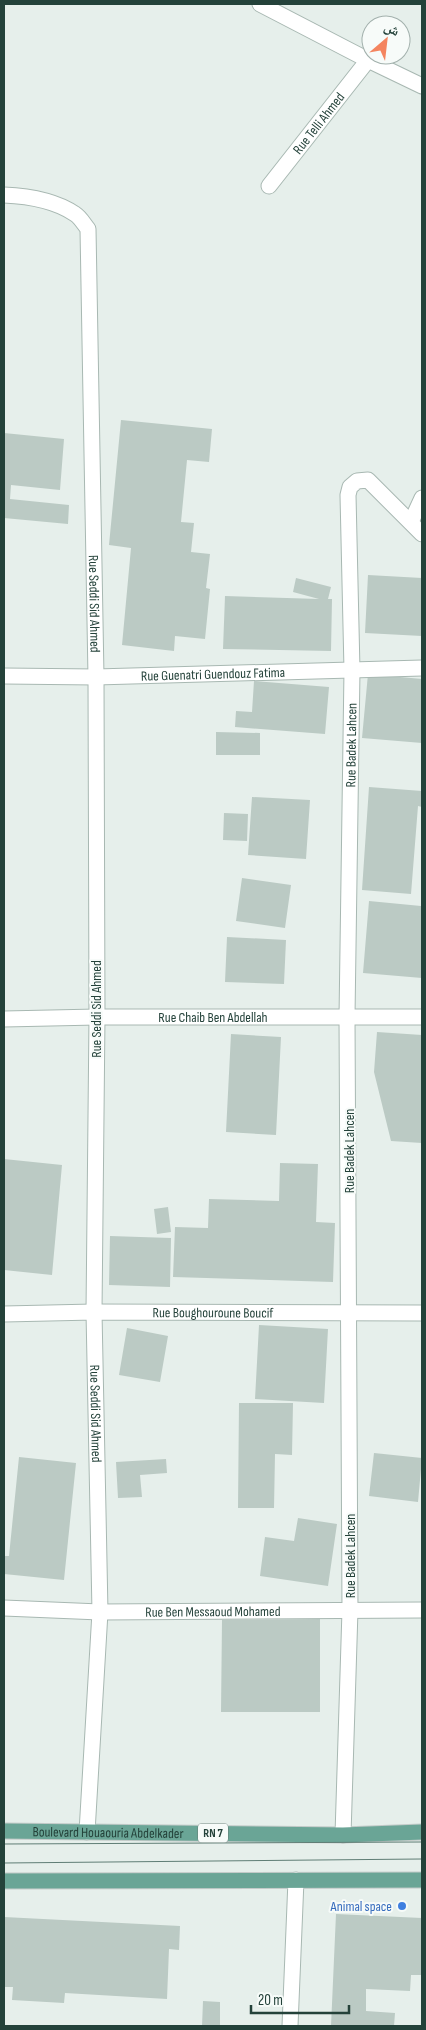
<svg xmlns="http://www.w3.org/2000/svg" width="426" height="2030" viewBox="0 0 426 2030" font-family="'Sofia Sans Condensed','Noto Naskh Arabic',sans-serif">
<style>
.building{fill:#bbcac4}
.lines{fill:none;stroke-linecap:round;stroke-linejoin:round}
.minor-casing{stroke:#a8b8b2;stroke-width:17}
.major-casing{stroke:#c2cac8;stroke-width:17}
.minor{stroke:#fff;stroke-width:15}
.major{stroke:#6aa596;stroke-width:15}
.tram{stroke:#5f7d75;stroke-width:1}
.shop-dot{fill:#3f7fe0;stroke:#f7fbf9;stroke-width:2}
.labels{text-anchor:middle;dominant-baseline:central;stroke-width:4;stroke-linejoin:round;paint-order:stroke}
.shield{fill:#f7fbf9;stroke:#637a73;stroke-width:1}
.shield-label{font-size:12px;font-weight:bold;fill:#24423a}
.street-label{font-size:14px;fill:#24423a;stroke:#f7fbf9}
.shop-label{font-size:14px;fill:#366cbe;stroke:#f7fbf9;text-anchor:end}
</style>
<rect width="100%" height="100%" fill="#e6efeb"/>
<path class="building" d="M 121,420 L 212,429 L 209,462 L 187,460 L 181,522 L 194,523 L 191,552 L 210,554 L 206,588 L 210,589 L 205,639 L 175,636 L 174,651 L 122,645 L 131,548 L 109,545 Z
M 4,433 L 64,439 L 60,490 L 11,485 L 10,499 L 69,505 L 68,524 L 4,518 Z
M 368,575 L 422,578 L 422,636 L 365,633 Z
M 296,578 L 331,587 L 328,599 L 332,599 L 331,651 L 223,649 L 225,596 L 319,599 L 293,592 Z
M 368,674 L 422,679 L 422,743 L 362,738 Z
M 254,681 L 329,687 L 325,734 L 235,727 L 236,711 L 252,712 Z
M 216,732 L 260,733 L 260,755 L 216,755 Z
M 369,787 L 422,791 L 422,807 L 418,806 L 411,894 L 362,890 Z
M 252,797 L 310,800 L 306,859 L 248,855 Z
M 224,813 L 248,814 L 247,841 L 223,840 Z
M 242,878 L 291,885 L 285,928 L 236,921 Z
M 369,901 L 421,906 L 422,902 L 422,978 L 363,973 Z
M 227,937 L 286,940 L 284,984 L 225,982 Z
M 377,1032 L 422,1035 L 422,1143 L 391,1141 L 374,1072 Z
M 231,1034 L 281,1037 L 276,1135 L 226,1132 Z
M 4,1159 L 62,1165 L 52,1275 L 4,1270 Z
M 280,1163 L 318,1164 L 316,1222 L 335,1223 L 333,1282 L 173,1277 L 175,1227 L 208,1228 L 209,1199 L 279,1201 Z
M 168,1207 L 171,1232 L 157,1234 L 154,1209 Z
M 110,1236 L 171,1238 L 170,1287 L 109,1285 Z
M 259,1325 L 328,1329 L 324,1403 L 255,1399 Z
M 127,1328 L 168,1336 L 160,1382 L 119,1375 Z
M 239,1403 L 293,1403 L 292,1455 L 275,1454 L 274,1508 L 238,1508 Z
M 374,1453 L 422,1458 L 418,1502 L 369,1496 Z
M 19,1457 L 76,1463 L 64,1580 L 4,1574 L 4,1556 L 9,1556 Z
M 166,1459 L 167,1473 L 140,1475 L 142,1497 L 118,1498 L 116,1462 Z
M 298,1518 L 337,1524 L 328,1586 L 260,1576 L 265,1537 L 294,1541 Z
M 320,1619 L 320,1712 L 221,1712 L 222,1620 Z
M 336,1914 L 422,1918 L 422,1975 L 411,1975 L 410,1991 L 366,1989 L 366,2011 L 395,2013 L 394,2026 L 331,2026 Z
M 4,1917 L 180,1926 L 179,1950 L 169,1949 L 167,1999 L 65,1993 L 64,2003 L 12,2000 L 13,1987 L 4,1987 Z
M 203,2001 L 220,2002 L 220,2026 L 202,2026 Z"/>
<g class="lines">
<defs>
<g id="minor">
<path d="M 260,4 L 368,60 L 422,86"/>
<path id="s1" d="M 269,186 L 368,60"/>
<path id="s2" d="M 4,195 C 27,196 56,201 75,214 C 80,217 84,224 88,229 L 96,677 L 97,1017 L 94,1312 L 100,1612 L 87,1832"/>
<path d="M 411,522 L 422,498"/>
<path id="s3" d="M 4,676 L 96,677 L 422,668"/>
<path id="s4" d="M 4,1019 L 97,1017 L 422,1017"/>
<path id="s5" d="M 4,1314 L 94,1312 L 422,1313"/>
<path id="s6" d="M 4,1608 L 100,1612 L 422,1610"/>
<path id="s7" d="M 343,1835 L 350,1610 L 347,1017 L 352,670 L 348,495 L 350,487 L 357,481 L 368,480 L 422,534"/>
<path d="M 290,2026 L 296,1880"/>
</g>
<g id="major">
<path id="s8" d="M 4,1831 L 343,1835 L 422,1832"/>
<path d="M 4,1881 L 422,1880"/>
</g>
</defs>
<use href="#minor" class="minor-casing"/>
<use href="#major" class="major-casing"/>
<use href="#minor" class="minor"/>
<use href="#major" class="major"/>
<path class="tram" d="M 4,1844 L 422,1842
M 4,1863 L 422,1859"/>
</g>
<circle class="shop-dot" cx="402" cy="1906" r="5"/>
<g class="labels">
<rect class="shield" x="198" y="1823.5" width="30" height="19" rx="4"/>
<g class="shield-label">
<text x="213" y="1833">RN 7</text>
</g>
<g class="street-label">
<text stroke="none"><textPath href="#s1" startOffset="80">Rue Telli Ahmed</textPath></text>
<text stroke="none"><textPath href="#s2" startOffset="469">Rue Seddi Sid Ahmed</textPath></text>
<text stroke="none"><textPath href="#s3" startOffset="209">Rue Guenatri Guendouz Fatima</textPath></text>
<text stroke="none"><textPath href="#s7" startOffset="1090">Rue Badek Lahcen</textPath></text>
<text transform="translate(96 1009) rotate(-90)">Rue Seddi Sid Ahmed</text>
<text stroke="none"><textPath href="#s4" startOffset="209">Rue Chaib Ben Abdellah</textPath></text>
<text transform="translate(349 1151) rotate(-90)">Rue Badek Lahcen</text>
<text stroke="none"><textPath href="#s5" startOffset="209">Rue Boughouroune Boucif</textPath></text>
<text stroke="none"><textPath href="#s2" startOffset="1279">Rue Seddi Sid Ahmed</textPath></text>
<text transform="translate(350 1556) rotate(-90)">Rue Badek Lahcen</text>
<text stroke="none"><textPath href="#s6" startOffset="209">Rue Ben Messaoud Mohamed</textPath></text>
<text stroke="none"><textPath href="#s8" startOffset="104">Boulevard Houaouria Abdelkader</textPath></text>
</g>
<g class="shop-label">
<text x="392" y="1906">Animal space</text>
</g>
</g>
<rect width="426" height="2030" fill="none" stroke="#24423a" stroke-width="10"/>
<g transform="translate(386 40) rotate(28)"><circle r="24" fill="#f7fbf9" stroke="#a3b1ad"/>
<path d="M0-4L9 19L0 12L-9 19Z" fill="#f4845f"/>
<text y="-8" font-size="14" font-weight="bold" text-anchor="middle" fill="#24423a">ش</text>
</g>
<path d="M251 2005v8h98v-8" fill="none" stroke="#24423a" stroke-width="2.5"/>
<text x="258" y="2005" font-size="15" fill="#24423a" stroke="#f7fbf9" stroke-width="4" paint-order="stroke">20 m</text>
</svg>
